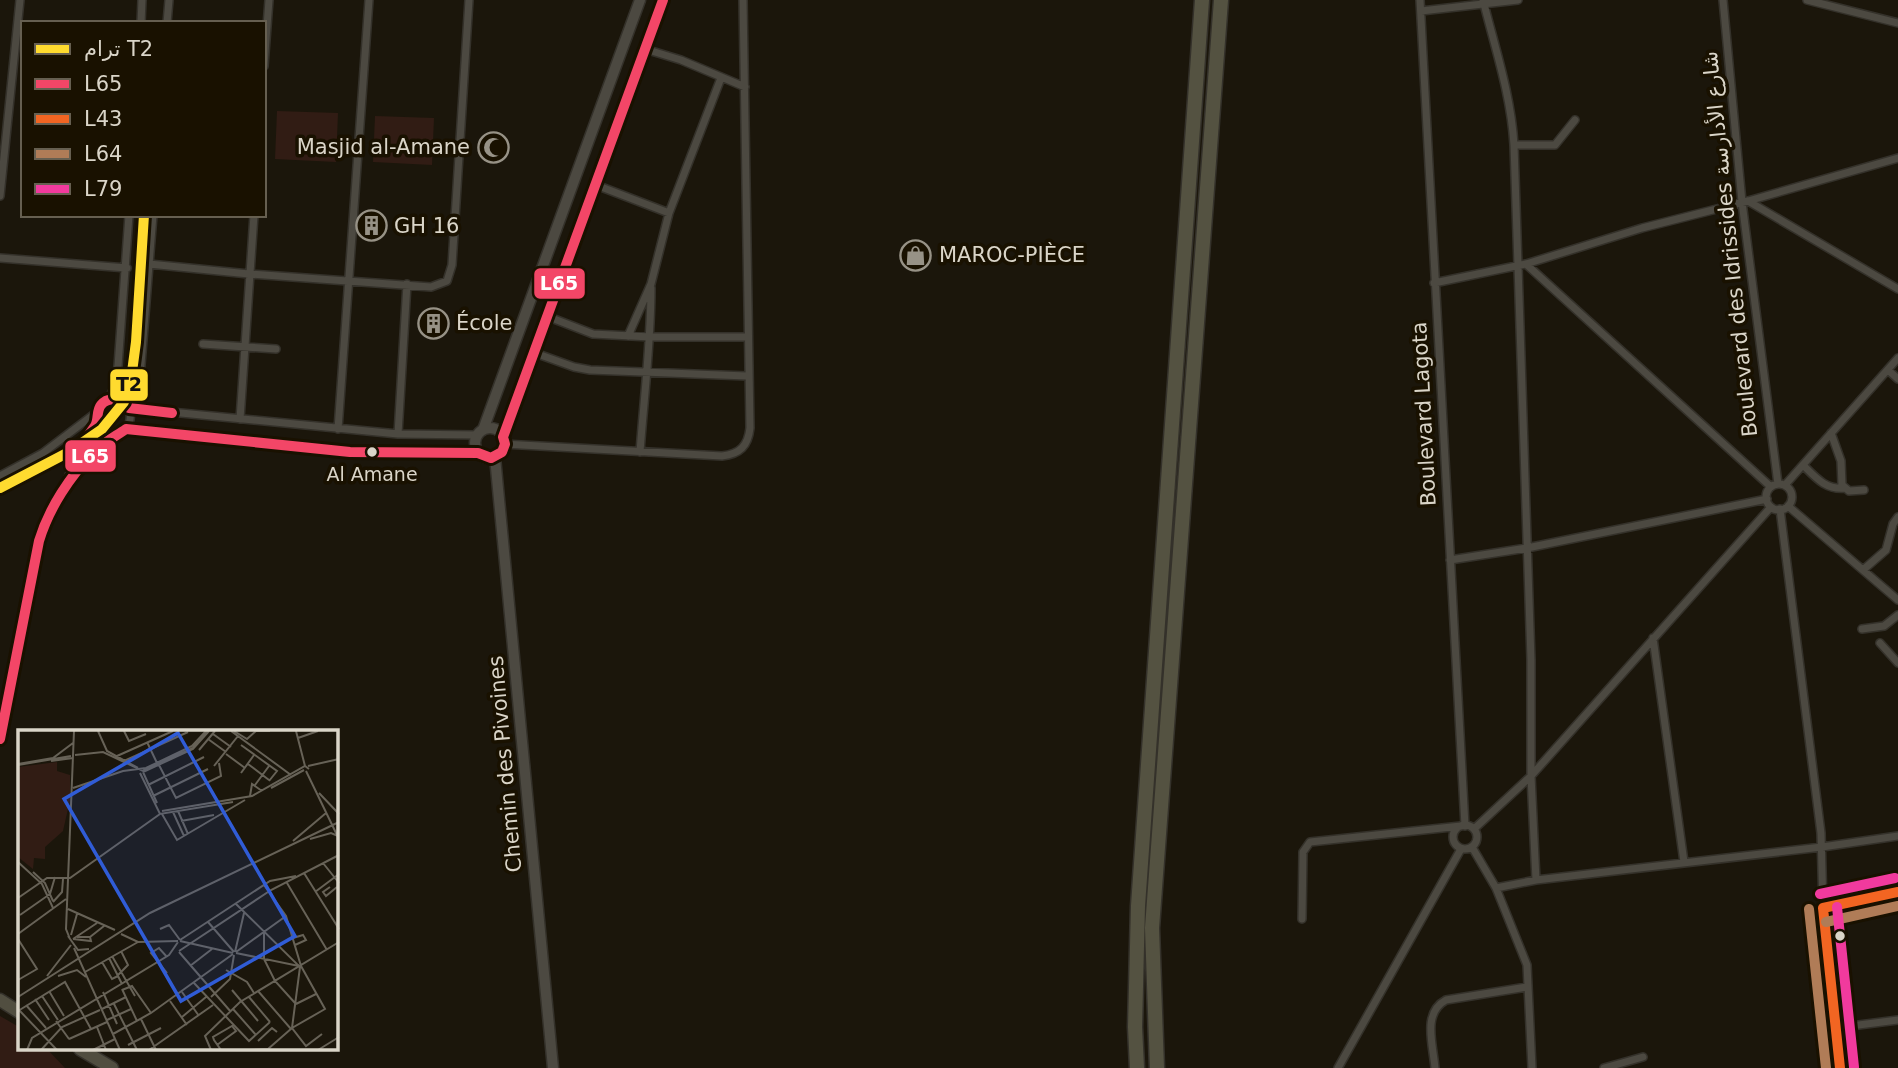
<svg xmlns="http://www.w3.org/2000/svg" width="1898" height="1068" viewBox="0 0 1898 1068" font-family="'DejaVu Sans','Noto Sans Arabic',sans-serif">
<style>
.green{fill:#311c14}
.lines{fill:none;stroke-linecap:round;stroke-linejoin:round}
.street-casing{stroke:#34312a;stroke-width:10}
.secondary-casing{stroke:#34312a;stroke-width:13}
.primary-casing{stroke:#34312a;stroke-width:15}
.highway-casing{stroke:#34312a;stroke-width:17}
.street{stroke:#4c4941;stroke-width:7}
.secondary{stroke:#4c4941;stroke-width:10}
.primary{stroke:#514e40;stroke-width:12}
.highway{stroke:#545241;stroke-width:14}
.bus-1-casing{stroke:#191100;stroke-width:16}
.bus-2-casing{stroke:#191100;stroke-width:16}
.bus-3-casing{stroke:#191100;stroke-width:16}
.bus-4-casing{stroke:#191100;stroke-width:16}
.bus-1{stroke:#f34667;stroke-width:10}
.bus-2{stroke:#f26522;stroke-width:10}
.bus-3{stroke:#b07c57;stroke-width:10}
.bus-4{stroke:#f13a9d;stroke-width:10}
.tram-1-casing{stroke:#191100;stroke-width:16}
.tram-1{stroke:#ffdb2f;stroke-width:10}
.bus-dot{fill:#dad5c8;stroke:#191100;stroke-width:2.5}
.labels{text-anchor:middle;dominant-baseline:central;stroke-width:7;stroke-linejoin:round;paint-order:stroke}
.bus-label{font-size:19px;fill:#dad5c8;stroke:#191100}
.poi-label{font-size:21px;fill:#dad5c8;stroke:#191100;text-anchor:start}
.street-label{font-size:21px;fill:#dad5c8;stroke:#191100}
.inset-road{fill:none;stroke:#676257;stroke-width:2}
.view{fill:#305cd6;fill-opacity:0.15;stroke:#305cd6;stroke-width:3.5}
.inset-edge{fill:none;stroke:#dad5c8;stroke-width:3.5}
.line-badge{stroke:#191100;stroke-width:2.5}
.badge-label{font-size:19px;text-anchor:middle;font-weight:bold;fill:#fff}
.pale-badge-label{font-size:19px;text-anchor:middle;font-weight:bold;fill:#111}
</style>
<rect width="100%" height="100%" fill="#1b160b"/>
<path class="green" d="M 277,111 L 338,113 L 336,162 L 275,159 Z
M 375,116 L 434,118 L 432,165 L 373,162 Z
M 0,1016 L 19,1027 L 19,1049 L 47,1049 L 65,1068 L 0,1068 Z"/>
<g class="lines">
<defs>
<path id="street" d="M 1420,0 L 1465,826
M 1483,0 C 1495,48 1511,95 1514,145 L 1531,660 L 1531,776 L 1536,880
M 1723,0 L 1742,202 L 1778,484
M 1807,0 L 1898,23
M 1421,11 L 1518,0
M 141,23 L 142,0
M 167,23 L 169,0
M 645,49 L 681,60 L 745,87
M 264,66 L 269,0
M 1514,145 L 1555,145 L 1575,120
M 596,185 L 669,213
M 0,196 L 20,0
M 1748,201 L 1898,289
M 0,258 L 127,268
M 149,264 L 249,274 L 431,287 L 447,281 L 452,265 L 469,0
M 1526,264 L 1771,487
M 1434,283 L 1526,264 L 1642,228 L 1748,201 L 1898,158
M 549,317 L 593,334 L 651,337 L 747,337
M 628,336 L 651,284 L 669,213 L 721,78
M 203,344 L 276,349
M 535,353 L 574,367 L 590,370 L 747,376
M 1888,370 L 1898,379
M 128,407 L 135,396 L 140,377 L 153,215
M 129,408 L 398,434 L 478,435
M 240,419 L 254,215
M 126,429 L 350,452 L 478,453
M 338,429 L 369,0
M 1831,433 L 1841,461 L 1842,485 L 1849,491 L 1864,490
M 116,434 L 102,429 C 86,409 107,406 113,390 C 116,382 117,374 118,366 L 129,215
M 398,434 L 407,284
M 505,444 L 722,456 C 740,454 748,446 750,428 L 743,0
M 640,452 C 644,397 651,343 651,288
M 1803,465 C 1816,478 1826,490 1845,488
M 0,476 L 43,453 L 97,412
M1766 497a13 13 0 1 1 26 0a13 13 0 1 1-26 0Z
M 1785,485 L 1898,358
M 64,488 L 82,442 L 97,423
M 1788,506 L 1898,600
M 1780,509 L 1821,833 L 1823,908
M 1450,560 L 1527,548 L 1767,499
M 1863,570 L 1886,550 L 1893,524 L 1898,517
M 1862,629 L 1884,626 L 1898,615
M 1653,638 L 1684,862
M 1880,643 L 1898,663
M 0,739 L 39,541 L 46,519 L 62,492 L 95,451 L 129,424 C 134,408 124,398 108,400
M1453 837a12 12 0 1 1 24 0a12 12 0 1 1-24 0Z
M 1474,829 L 1531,776 L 1771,507
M 1472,847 L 1496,888 L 1527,965 L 1532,1068
M 1496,888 L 1536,880 L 1822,847 L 1898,836
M 1302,919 L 1303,852 L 1310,842 L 1461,826
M 1835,1028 L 1898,1020
M 1338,1068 L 1461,849
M 1435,1068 C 1433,1044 1422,1013 1446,1000 L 1527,987
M 1604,1068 L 1643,1057"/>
<path id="secondary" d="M475 443a15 15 0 1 1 30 0a15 15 0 1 1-30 0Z
M 483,430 L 640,0
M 503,437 L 663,0
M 495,457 L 553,1068
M 1840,1068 L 1823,908 L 1898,892"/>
<path id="primary" d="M 0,1000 L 19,1012
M 80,1049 L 112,1068"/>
<path id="highway" d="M 1137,1068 L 1135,1027 L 1138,906 L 1202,0
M 1157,1068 L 1152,928 L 1221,0"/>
</defs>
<use href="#street" class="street-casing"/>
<use href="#secondary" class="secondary-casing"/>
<use href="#primary" class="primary-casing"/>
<use href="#highway" class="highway-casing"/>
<use href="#street" class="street"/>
<use href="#secondary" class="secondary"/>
<use href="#primary" class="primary"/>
<use href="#highway" class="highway"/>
<defs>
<path id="bus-1" d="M 74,459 C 80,447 87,437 95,426 C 99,420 96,411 101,405 C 109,395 122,400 129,408 L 172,413
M 0,739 L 39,541 C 49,508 70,476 94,452 C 103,443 116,436 126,429 L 350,452 L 478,453 L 491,458 L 502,452 L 505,444 L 503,437 L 663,0"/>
<path id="bus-2" d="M 1823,908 L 1840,1068
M 1823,908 L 1898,892"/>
<path id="bus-3" d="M 1809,909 L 1826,1068
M 1826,922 L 1898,906"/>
<path id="bus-4" d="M 1820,894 L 1895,878
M 1837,907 L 1854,1067"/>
</defs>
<use href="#bus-1" class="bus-1-casing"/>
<use href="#bus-2" class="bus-2-casing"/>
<use href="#bus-3" class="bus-3-casing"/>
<use href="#bus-4" class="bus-4-casing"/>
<use href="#bus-1" class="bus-1"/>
<use href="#bus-2" class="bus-2"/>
<use href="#bus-3" class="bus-3"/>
<use href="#bus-4" class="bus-4"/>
<defs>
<path id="tram-1" d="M 0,488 L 67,453 L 102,429 L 124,402 L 132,372 L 136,342 L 144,215"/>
</defs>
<use href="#tram-1" class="tram-1-casing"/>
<use href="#tram-1" class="tram-1"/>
</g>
<defs>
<symbol id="mosque-ring" viewBox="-11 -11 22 22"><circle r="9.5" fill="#191100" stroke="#979286" stroke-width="1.5"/><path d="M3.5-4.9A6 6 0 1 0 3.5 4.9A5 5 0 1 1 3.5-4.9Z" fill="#979286"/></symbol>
<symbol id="building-ring" viewBox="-11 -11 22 22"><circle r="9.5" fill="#191100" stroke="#979286" stroke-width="1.5"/><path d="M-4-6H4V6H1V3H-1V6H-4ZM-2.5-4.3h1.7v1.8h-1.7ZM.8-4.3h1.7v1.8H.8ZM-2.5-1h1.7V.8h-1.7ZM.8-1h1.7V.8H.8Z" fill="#979286"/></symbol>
<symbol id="shop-ring" viewBox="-11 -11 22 22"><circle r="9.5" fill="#191100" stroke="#979286" stroke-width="1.5"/><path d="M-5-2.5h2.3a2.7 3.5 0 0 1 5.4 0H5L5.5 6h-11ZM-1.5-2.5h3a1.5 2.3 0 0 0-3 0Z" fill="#979286"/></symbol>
</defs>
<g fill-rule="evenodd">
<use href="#mosque-ring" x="476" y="130" width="35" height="35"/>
<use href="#building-ring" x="354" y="208" width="35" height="35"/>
<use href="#shop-ring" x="898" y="238" width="35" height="35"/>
<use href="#building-ring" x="416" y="306" width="35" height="35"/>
</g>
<g class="bus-dot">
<circle cx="372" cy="452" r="6"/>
<circle cx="1840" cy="936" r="6"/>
</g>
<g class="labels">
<g class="bus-label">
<text x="372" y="474">Al Amane</text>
</g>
<g class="poi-label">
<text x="470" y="147" text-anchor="end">Masjid al-Amane</text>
<text x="394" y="226">GH 16</text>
<text x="939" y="255">MAROC-PIÈCE</text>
<text x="456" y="323">École</text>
</g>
<g class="street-label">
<text transform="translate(1730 244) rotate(-96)">Boulevard des Idrissides شارع الأدارسة</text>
<text transform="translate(1424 414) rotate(-93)">Boulevard Lagota</text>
<text transform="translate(505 764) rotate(-95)">Chemin des Pivoines</text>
</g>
</g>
<g transform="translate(18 730)">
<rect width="320" height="320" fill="#1b160b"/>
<path d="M 39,32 L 39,41 L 52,45 L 52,70 L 45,101 L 27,117 L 27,129 L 16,128 L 15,139 L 0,127 L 0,37 Z" fill="#311c14"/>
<path class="inset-road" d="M 80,1 L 89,21 L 120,38M 106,1 L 111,11 L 128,4M 213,1 L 273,45M 216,1 L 229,9 L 238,1 L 252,1M 278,1 L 287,36M 195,4 L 213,17M 280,8 L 300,1M 190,9 L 208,22M 129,12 L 139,33M 223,15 L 259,41 L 251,51M 181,20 L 197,1M 208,24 L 227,38M 57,25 L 85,22 L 125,41 L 175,18 L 190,1M 99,26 L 155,1M 33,31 L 55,28M 106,31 L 170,2M 0,34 L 35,28 L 55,13M 230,34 L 251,50M 0,35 L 53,26M 141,35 L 158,68 L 203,46 L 201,33M 196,36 L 220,6M 290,36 L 321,29M 288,41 L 319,105M 125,42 L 175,19 L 191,1M 125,42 L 139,73M 122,43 L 142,84 L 215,72M 223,43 L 236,25M 130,55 L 186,27M 237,55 L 251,36M 55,58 L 105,41 L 128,38 L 174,16 L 188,1M 253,58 L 286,40M 301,63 L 321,84M 135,66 L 190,39M 232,66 L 234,54 L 244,61M 144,81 L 234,66 L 287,36 L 291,39M 160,81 L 170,104M 155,82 L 166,106M 144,84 L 159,110 L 227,70M 163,91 L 196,85M 292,109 L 313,103 L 320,106M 275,111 L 308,83M 0,132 L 24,154 L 35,178M 305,133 L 321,153M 15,142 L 27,153 L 35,171M 286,143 L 321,199M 269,153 L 309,220M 246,155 L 268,186 L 283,236 L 307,279 L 274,298 L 288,316 L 304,304M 312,157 L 305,162 L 308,166 L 319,157M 297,162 L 321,144M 0,168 L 29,148 L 52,148 L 142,84M 35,172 L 44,162 L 45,149M 218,174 L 282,237 L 274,298 L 250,319 L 233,320M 50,179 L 97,200M 2,185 L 32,164 L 37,147M 190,192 L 216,222M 142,199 L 151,195 L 162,210M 246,202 L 246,229 L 257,251 L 277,273M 0,204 L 48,169M 103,204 L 120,212 L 160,211M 53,205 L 59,184M 50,206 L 60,220 L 71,219M 59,207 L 72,207 L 86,196M 275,208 L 285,205 L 288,210 L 277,215M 0,209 L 19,239 L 0,250M 52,209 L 48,199 L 56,1M 55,209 L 79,193M 55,209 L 73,211 L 72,207M 162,210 L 252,151 L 278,146M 162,211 L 215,223M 56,218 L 102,320M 161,221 L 253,160 L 321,125M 161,222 L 213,282M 217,222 L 226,183M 218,222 L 268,186M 218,223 L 281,236M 94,226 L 117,266M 91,228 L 104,254M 84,232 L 94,249 L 100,246M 172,236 L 194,219M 208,240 L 229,252 L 236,263M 67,242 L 120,212M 149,243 L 133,223 L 141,218 L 149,227M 100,245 L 110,235 L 103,221M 29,246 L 53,215M 40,246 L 59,240 L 68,247M 176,253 L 231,311 L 252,292M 104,259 L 119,291M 104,260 L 114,256 L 133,283M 214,260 L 240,291M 31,261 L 46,286M 240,261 L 273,299M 85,262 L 99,294M 164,262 L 181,286M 24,266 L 40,290M 0,267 L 132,183 L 321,92M 193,267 L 212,249 L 216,225M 231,267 L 252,292M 17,269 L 31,290M 152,271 L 169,295M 96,274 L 119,320M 278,274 L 298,264M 8,275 L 28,298M 84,279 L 108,267M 215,279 L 238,305M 1,280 L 39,320M 0,281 L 47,252 L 73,299M 164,287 L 188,267M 123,289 L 138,320M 89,290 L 113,279M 38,291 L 51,309M 79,297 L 88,320M 95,304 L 133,283 L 215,224M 51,309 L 89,292M 240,311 L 254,298 L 259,302M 110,315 L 143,298M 199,315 L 218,301 L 214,296 L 195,307 L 196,310 L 203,320M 9,320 L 14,308 L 151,225 L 160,212M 23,320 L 44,297 L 82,280M 75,320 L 97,309M 131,320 L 195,275M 193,320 L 187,306 L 222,272 L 321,212M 300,320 L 321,307"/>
<path class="view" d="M 160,3 L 277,206 L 163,271 L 46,69 Z"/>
<rect width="320" height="320" class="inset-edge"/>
</g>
<g class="line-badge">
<rect x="533" y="267" width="53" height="33" rx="7" fill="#f34667"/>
<rect x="109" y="368" width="40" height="34" rx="7" fill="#ffdb2f"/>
<rect x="64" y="439" width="53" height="34" rx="7" fill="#f34667"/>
</g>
<g class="badge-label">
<text x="559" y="290">L65</text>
<text x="90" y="463">L65</text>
</g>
<g class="pale-badge-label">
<text x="129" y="391">T2</text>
</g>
<rect x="21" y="21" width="245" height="196" fill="#191100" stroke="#665f50" stroke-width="2"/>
<rect x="35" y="44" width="35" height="10" fill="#ffdb2f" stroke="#665f50" stroke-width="2"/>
<text x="84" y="56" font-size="21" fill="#dad5c8">ترام T2</text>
<rect x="35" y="79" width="35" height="10" fill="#f34667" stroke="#665f50" stroke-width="2"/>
<text x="84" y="91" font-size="21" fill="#dad5c8">L65</text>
<rect x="35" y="114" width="35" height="10" fill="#f26522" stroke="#665f50" stroke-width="2"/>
<text x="84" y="126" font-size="21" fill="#dad5c8">L43</text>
<rect x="35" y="149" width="35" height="10" fill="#b07c57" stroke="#665f50" stroke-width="2"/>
<text x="84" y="161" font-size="21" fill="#dad5c8">L64</text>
<rect x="35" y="184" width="35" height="10" fill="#f13a9d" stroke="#665f50" stroke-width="2"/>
<text x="84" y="196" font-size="21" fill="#dad5c8">L79</text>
</svg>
